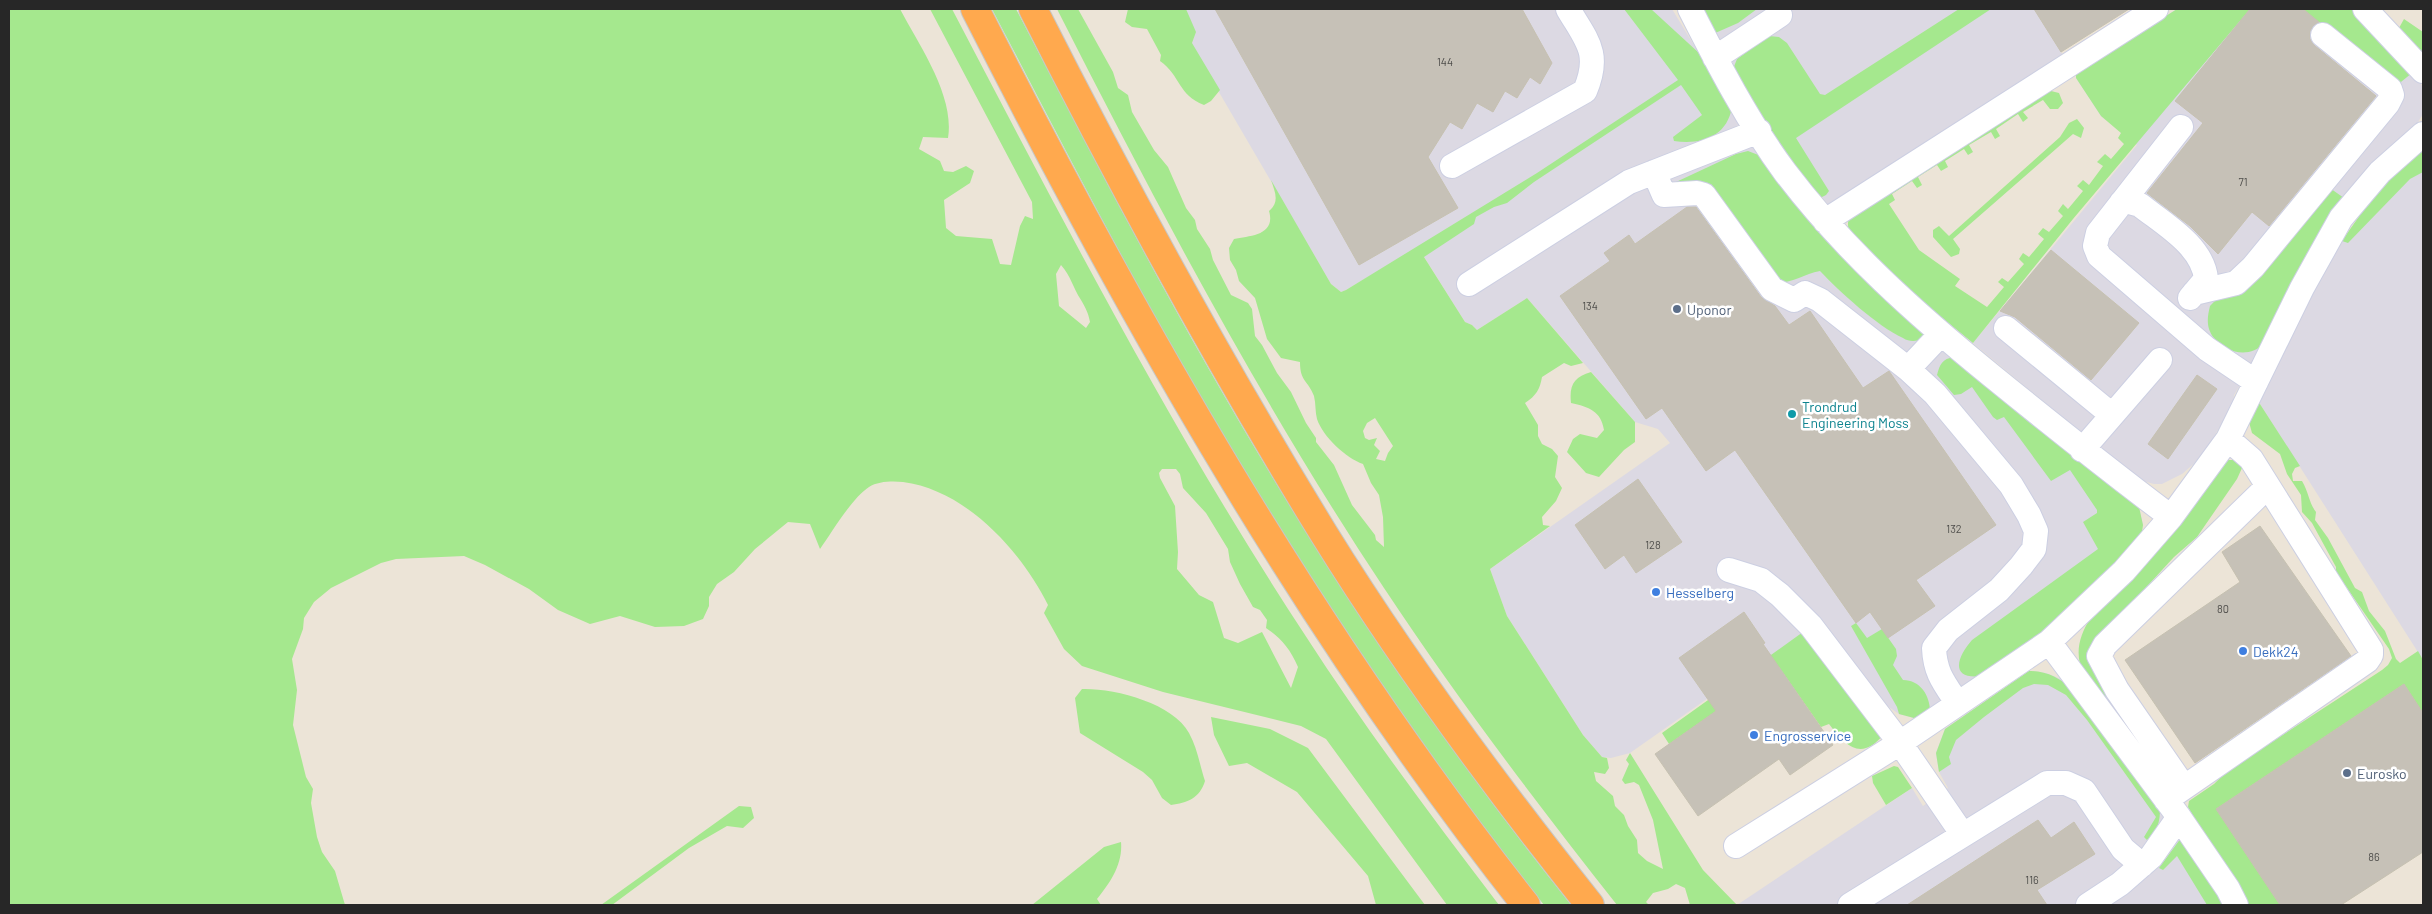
<svg xmlns="http://www.w3.org/2000/svg" width="2432" height="914" viewBox="0 0 2432 914" font-family="Barlow,sans-serif">
<style>
.industrial{fill:#dcd9e3}
.green{fill:#a5e88e;fill-rule:evenodd}
.building{fill:#c6c1b7;stroke:#c6c1b1}
.lines{fill:none;stroke-linecap:round;stroke-linejoin:round}
.minor-casing{stroke:#cccfe2;stroke-width:26}
.highway-casing{stroke:#c7c7c7;stroke-width:30}
.minor{stroke:#fff;stroke-width:24}
.highway{stroke:#ffa94e;stroke-width:28}
.service-dot{fill:#5c6f8a;stroke:#fff;stroke-width:2}
.culture-dot{fill:#0f9aa8;stroke:#fff;stroke-width:2}
.shop-dot{fill:#3f7fe0;stroke:#fff;stroke-width:2}
.labels{text-anchor:middle;dominant-baseline:central;stroke-width:5;stroke-linejoin:round;paint-order:stroke}
.number-label{font-size:11px;fill:#4f4e4b}
.service-label{font-size:14px;fill:#4e5e75;stroke:#fff;text-anchor:start}
.culture-label{font-size:14px;fill:#0d838f;stroke:#fff;text-anchor:start}
.shop-label{font-size:14px;fill:#366cbe;stroke:#fff;text-anchor:start}
</style>
<rect width="100%" height="100%" fill="#ece4d7"/>
<path class="industrial" d="M 1186,9 L 1672,9 L 1761,156 L 2139,507 L 2143,525 L 1955,697 L 1914,718 L 1899,714 L 1883,703 L 1731,682 L 1630,753 L 1611,758 L 1602,757 L 1583,735 L 1507,616 L 1490,569 L 1670,443 L 1658,429 L 1635,422 L 1527,298 L 1477,330 L 1472,325 L 1465,322 L 1418,247 L 1346,290 L 1341,292 L 1331,284 L 1195,51 L 1192,43 L 1194,37 Z
M 1700,9 L 2129,9 L 2061,52 L 2065,59 L 1830,207 L 1769,131 Z
M 2177,9 L 2351,9 L 2419,80 L 2423,88 L 2423,114 L 2415,127 L 2376,161 L 2332,215 L 2305,258 L 2265,343 L 2234,395 L 2233,404 L 2212,440 L 2197,461 L 2182,474 L 2162,484 L 2154,484 L 2143,481 L 2123,467 L 1973,343 L 2137,145 L 2101,116 L 2076,78 L 2082,67 Z
M 2423,151 L 2423,660 L 2258,401 L 2306,302 L 2335,251 L 2376,197 Z
M 2029,671 L 2046,673 L 2061,679 L 2132,769 L 2225,905 L 1737,905 L 1912,788 L 1923,806 L 1948,788 L 1939,772 L 1936,753 L 1945,729 Z"/>
<path class="green" d="M 9,9 L 900,9 C 919,45 955,96 948,138 L 923,137 L 919,149 L 940,161 L 944,171 L 953,172 L 966,166 L 974,171 L 970,183 L 944,200 L 946,228 L 956,236 L 992,239 L 1000,264 L 1011,265 L 1020,226 L 1025,216 L 1033,219 L 1032,202 L 930,9 L 952,9 C 1063,221 1173,434 1305,635 C 1365,728 1432,817 1499,905 L 1447,905 L 1326,739 L 1301,726 L 1163,692 L 1082,666 L 1064,649 L 1044,613 L 1048,605 C 1021,551 966,490 903,482 C 893,481 878,481 869,487 C 852,498 832,532 820,549 L 810,524 L 788,522 L 755,549 L 734,572 L 717,584 L 709,597 L 709,606 L 703,619 L 684,626 L 655,627 L 620,616 L 590,624 L 558,610 L 529,589 L 485,565 L 464,556 L 396,559 L 381,563 L 331,588 L 314,602 L 304,618 L 303,629 L 292,659 L 297,690 L 293,725 L 306,777 L 313,789 L 311,803 L 317,837 L 322,852 L 335,871 L 345,905 L 9,905 ZM 1061,265 C 1071,276 1073,288 1081,300 C 1086,309 1088,312 1090,322 L 1086,328 L 1059,306 L 1056,274 ZM 1162,469 L 1176,469 L 1180,474 L 1183,488 L 1206,513 L 1228,549 L 1230,562 L 1240,584 L 1253,607 L 1260,610 L 1267,620 L 1266,628 C 1282,639 1290,649 1298,667 L 1291,688 L 1262,632 L 1238,643 L 1224,638 L 1213,602 L 1199,595 L 1177,569 L 1178,552 L 1175,506 L 1160,478 L 1159,473 Z
M 992,9 L 1016,9 C 1108,186 1200,364 1307,533 C 1388,662 1476,786 1571,905 L 1544,905 C 1410,738 1293,559 1187,373 C 1118,254 1056,131 992,9 Z
M 1057,9 L 1078,9 L 1113,72 L 1118,88 L 1128,95 L 1132,112 L 1154,150 L 1168,167 L 1186,208 L 1195,220 L 1197,229 L 1210,249 L 1213,260 L 1231,295 L 1248,303 L 1252,309 L 1255,336 L 1262,345 L 1277,373 L 1291,392 L 1306,423 L 1316,438 L 1316,442 L 1334,465 L 1352,505 L 1375,535 L 1376,540 L 1384,547 L 1383,517 L 1379,495 L 1371,483 L 1363,464 C 1346,458 1323,437 1317,419 C 1315,412 1316,404 1314,396 C 1308,380 1300,382 1300,362 L 1281,358 L 1267,339 L 1255,298 L 1239,281 L 1236,270 L 1230,260 L 1229,248 L 1234,239 C 1251,236 1276,235 1269,211 C 1280,202 1275,192 1271,180 L 1331,284 L 1341,292 L 1346,290 L 1537,173 L 1678,80 L 1624,9 L 1651,9 L 1699,53 L 1732,107 C 1727,137 1701,145 1674,141 L 1673,137 L 1702,115 L 1681,85 L 1534,182 L 1507,203 L 1494,207 L 1476,217 L 1474,224 L 1424,257 L 1465,322 L 1472,325 L 1477,330 L 1527,298 L 1583,363 L 1571,366 L 1564,363 L 1542,377 C 1540,389 1536,396 1525,403 L 1538,425 L 1538,436 L 1542,444 L 1552,449 L 1558,456 L 1555,477 L 1562,488 L 1556,501 L 1542,517 L 1543,525 L 1550,526 L 1490,569 L 1507,616 L 1583,735 L 1602,757 L 1607,758 L 1609,768 L 1605,774 L 1594,772 L 1596,781 L 1613,796 L 1615,806 L 1624,815 L 1628,826 L 1637,840 L 1638,853 L 1647,861 L 1663,869 L 1653,820 L 1639,785 L 1634,782 L 1625,784 L 1622,780 L 1629,764 L 1626,760 L 1630,753 L 1703,870 L 1737,905 L 1690,905 L 1685,888 L 1676,884 L 1668,889 L 1653,893 L 1646,902 L 1649,905 L 1617,905 C 1536,802 1456,697 1384,588 C 1261,403 1157,206 1057,9 ZM 1375,418 L 1393,446 L 1388,453 L 1385,461 L 1376,459 L 1380,451 L 1374,445 L 1377,438 L 1369,440 L 1365,438 L 1363,431 L 1367,423 Z
M 1128,9 L 1186,9 L 1196,32 L 1192,43 L 1220,90 L 1211,101 L 1204,105 C 1178,95 1181,76 1160,61 L 1161,55 L 1147,29 L 1132,27 L 1125,22 Z
M 1700,9 L 1757,9 L 1738,23 L 1713,34 Z
M 1959,9 L 1991,9 L 1796,138 L 1829,191 L 1826,195 L 1820,198 C 1786,158 1759,114 1733,69 L 1737,59 L 1769,36 L 1779,37 L 1787,43 L 1820,94 L 1825,95 Z
M 2177,9 L 2250,9 L 2073,219 L 1973,343 L 1924,303 L 1857,243 C 1850,233 1845,227 1850,215 L 2047,90 L 2059,93 L 2063,103 L 2058,109 L 2050,109 L 2043,100 L 2023,112 L 2028,118 L 2023,122 L 2018,114 L 1996,129 L 2000,136 L 1995,139 L 1991,132 L 1969,145 L 1973,152 L 1968,155 L 1964,149 L 1945,161 L 1948,167 L 1941,171 L 1937,165 L 1918,177 L 1922,185 L 1917,188 L 1912,181 L 1892,194 L 1895,200 L 1889,204 L 1919,250 L 1960,279 L 1955,286 L 1987,307 L 2004,287 L 1998,282 L 2002,278 L 2008,282 L 2024,264 L 2019,259 L 2023,253 L 2029,257 L 2044,239 L 2038,234 L 2043,228 L 2049,232 L 2063,216 L 2058,211 L 2063,204 L 2068,209 L 2083,191 L 2077,186 L 2083,180 L 2089,185 L 2103,166 L 2097,162 L 2105,154 L 2111,159 L 2124,144 L 2118,138 L 2121,133 L 2101,116 L 2076,78 L 2076,73 Z
M 2303,9 L 2351,9 L 2412,73 L 2396,86 Z
M 2404,19 L 2423,32 L 2423,54 L 2399,28 Z
M 2077,119 L 2084,128 L 2081,138 L 2073,134 L 1953,239 L 1960,249 L 1959,254 L 1951,257 L 1933,237 L 1933,230 L 1939,226 L 1949,236 L 2060,137 L 2069,123 Z
M 1748,151 L 1761,156 L 1928,331 L 1922,340 C 1915,341 1909,342 1903,338 C 1877,326 1840,292 1820,271 C 1804,274 1793,283 1777,283 L 1676,182 L 1736,154 Z
M 2423,151 L 2423,172 L 2410,179 L 2348,243 L 2342,241 C 2359,216 2396,163 2423,151 Z
M 2327,186 L 2344,198 C 2324,225 2305,254 2291,284 C 2285,298 2273,334 2264,343 C 2250,359 2226,353 2214,338 C 2206,328 2207,318 2210,306 Z
M 1954,357 L 2139,507 L 2143,525 L 2141,539 L 2056,625 L 1982,676 C 1949,680 1957,657 1972,640 L 2098,549 L 2083,522 L 2097,513 L 2097,510 L 2070,470 L 2051,481 L 2004,417 L 1997,420 L 1993,417 L 1972,387 L 1961,394 L 1954,395 L 1937,375 C 1940,364 1942,359 1954,357 Z
M 1591,372 L 1635,422 L 1635,442 L 1624,450 L 1599,477 L 1586,473 L 1567,452 L 1573,439 L 1580,434 L 1597,438 L 1604,430 C 1601,411 1589,407 1571,403 C 1569,385 1574,377 1591,372 Z
M 2258,401 L 2300,466 L 2295,468 L 2292,474 L 2293,481 L 2302,481 C 2309,493 2309,503 2316,512 L 2315,520 L 2328,538 L 2355,588 L 2362,592 L 2369,611 L 2385,631 L 2396,659 L 2400,663 L 2418,651 L 2423,660 L 2423,713 L 2404,684 L 2216,809 L 2280,905 L 2246,905 L 2188,807 L 2189,801 L 2214,784 L 2226,772 L 2382,670 L 2388,665 L 2392,658 L 2389,649 L 2336,572 L 2336,567 L 2312,523 L 2302,512 L 2301,495 L 2287,474 L 2280,454 L 2252,433 L 2249,422 Z
M 2226,460 L 2236,460 L 2240,462 L 2242,468 L 2237,479 L 2197,537 L 2174,557 L 2096,642 L 2136,738 L 2132,738 L 2080,664 C 2076,648 2081,633 2090,619 L 2180,523 Z
M 1856,623 L 1867,638 L 1882,629 L 1896,649 L 1897,656 L 1893,665 L 1903,680 C 1921,680 1931,697 1930,714 L 1914,718 L 1899,714 L 1897,707 L 1851,626 Z
M 1803,632 L 1884,734 C 1861,762 1846,746 1829,724 L 1821,727 L 1779,667 L 1669,744 L 1662,733 Z
M 2029,671 C 2047,671 2060,678 2073,690 L 2160,808 C 2160,822 2158,830 2147,840 L 2144,837 L 2156,817 L 2087,720 L 2066,695 L 2048,685 L 2034,684 L 2023,688 L 1984,717 L 1956,740 L 1949,757 L 1951,764 L 1939,772 L 1936,753 L 1945,729 Z
M 1082,689 C 1114,688 1173,703 1189,733 C 1197,747 1200,766 1205,781 C 1200,798 1187,803 1171,805 L 1162,798 L 1152,780 L 1143,772 L 1080,733 L 1075,698 Z
M 1211,717 L 1270,729 L 1308,748 L 1425,905 L 1376,905 L 1368,876 L 1297,792 L 1247,763 L 1229,766 L 1214,735 Z
M 1894,766 L 1898,767 L 1912,788 L 1886,805 L 1873,783 L 1872,776 Z
M 739,806 L 751,807 L 754,818 L 743,828 L 727,826 L 689,848 L 612,905 L 601,905 Z
M 2181,838 L 2225,905 L 2207,905 L 2177,856 L 2163,870 L 2159,868 Z
M 1121,842 C 1123,864 1110,883 1097,899 L 1101,905 L 1032,905 L 1104,847 Z"/>
<path class="building" d="M 1215,9 L 1522,9 L 1552,63 L 1540,84 L 1530,77 L 1517,98 L 1505,91 L 1493,112 L 1477,103 L 1462,129 L 1450,122 L 1428,157 L 1458,208 L 1359,265 Z
M 2034,9 L 2129,9 L 2061,52 Z
M 2250,9 L 2303,9 L 2319,22 L 2313,26 L 2310,32 L 2310,39 L 2314,45 L 2376,96 L 2269,226 L 2252,212 L 2218,254 L 2190,226 L 2147,193 L 2203,123 L 2175,101 Z
M 1687,207 L 1696,207 L 1761,297 L 1775,306 L 1789,325 L 1810,311 L 1863,388 L 1889,371 L 1996,525 L 1916,580 L 1935,606 L 1888,638 L 1870,612 L 1856,623 L 1735,450 L 1706,471 L 1662,408 L 1646,419 L 1560,296 L 1610,261 L 1604,253 L 1629,235 L 1635,244 Z
M 2051,250 L 2139,323 L 2091,380 L 2015,317 L 2000,311 Z
M 2197,375 L 2217,389 L 2168,459 L 2148,444 Z
M 1638,479 L 1682,542 L 1636,573 L 1624,555 L 1605,569 L 1575,525 Z
M 2260,526 L 2351,656 L 2195,763 L 2125,660 L 2240,582 L 2222,552 Z
M 1744,612 L 1765,643 L 1763,644 L 1833,745 L 1790,775 L 1779,759 L 1698,816 L 1655,754 L 1716,711 L 1679,658 Z
M 2404,684 L 2423,713 L 2423,852 L 2341,905 L 2280,905 L 2216,809 Z
M 2038,820 L 2051,838 L 2074,822 L 2095,854 L 2037,890 L 2047,905 L 1907,905 Z"/>
<g class="lines">
<defs>
<path id="minor" d="M 1690,9 C 1718,64 1748,122 1785,172 C 1844,250 1917,315 1992,376 C 2051,424 2110,471 2171,517
M 2365,9 L 2423,71
M 1715,58 L 1780,15
M 2181,127 L 2098,233 L 2095,246 L 2099,256 L 2207,349 L 2256,382
M 1452,166 L 1585,91 C 1601,53 1587,41 1568,9
M 1654,172 L 1664,195 L 1697,193 L 1704,195 L 1772,289 L 1794,300 L 1805,293 L 1820,300 L 1908,369 L 1935,394 L 2011,485 L 2029,515 L 2036,531 L 2034,549 L 2021,566 L 1999,590 L 1948,630 L 1934,648 C 1935,673 1944,683 1958,704
M 2121,203 L 2129,202 L 2140,205 C 2164,224 2203,246 2206,279 L 2190,298
M 1825,221 L 2156,9
M 1469,284 L 1629,182 L 1759,131
M 2194,293 L 2236,283 L 2253,267 L 2388,103 L 2392,95 L 2390,89 L 2323,35
M 2006,328 L 2112,415
M 1908,369 L 1941,334
M 2082,450 L 2160,360
M 1729,570 L 1761,580 L 1780,595 L 1811,626 L 1900,743 L 1963,835
M 2049,642 L 2179,817 L 2228,889 L 2236,905
M 2184,787 L 2117,690 L 2099,656 L 2105,645 L 2267,487
M 2166,800 L 2367,661 L 2371,655 L 2371,650 L 2251,459 L 2228,439
M 1736,846 L 1900,743 L 2049,642 L 2124,571 L 2171,517 L 2228,439 L 2302,288 L 2341,218 L 2380,172 L 2423,134
M 1850,905 L 2047,783 L 2066,783 L 2084,791 L 2123,849 L 2142,865
M 2088,905 L 2120,884 L 2151,857 L 2179,817"/>
<path id="highway" d="M 975,9 C 1134,322 1308,629 1526,905
M 1033,9 C 1123,187 1219,363 1324,534 C 1404,663 1495,786 1590,905"/>
</defs>
<use href="#minor" class="minor-casing"/>
<use href="#highway" class="highway-casing"/>
<use href="#minor" class="minor"/>
<use href="#highway" class="highway"/>
</g>
<g class="service-dot">
<circle cx="1677" cy="309" r="5"/>
<circle cx="2347" cy="773" r="5"/>
</g>
<circle class="culture-dot" cx="1792" cy="414" r="5"/>
<g class="shop-dot">
<circle cx="1656" cy="592" r="5"/>
<circle cx="2243" cy="651" r="5"/>
<circle cx="1754" cy="735" r="5"/>
</g>
<g class="labels">
<g class="number-label">
<text x="1445" y="61">144</text>
<text x="2243" y="181">71</text>
<text x="1590" y="305">134</text>
<text x="1954" y="528">132</text>
<text x="1653" y="544">128</text>
<text x="2223" y="608">80</text>
<text x="2374" y="856">86</text>
<text x="2032" y="879">116</text>
</g>
<g class="service-label">
<text x="1687" y="309">Uponor</text>
<text x="2357" y="773">Eurosko</text>
</g>
<g class="culture-label">
<text x="1802" y="406">Trondrud<tspan x="1802" dy="16">Engineering Moss</tspan></text>
</g>
<g class="shop-label">
<text x="1666" y="592">Hesselberg</text>
<text x="2253" y="651">Dekk24</text>
<text x="1764" y="735">Engrosservice</text>
</g>
</g>
<rect width="2432" height="914" fill="none" stroke="#272727" stroke-width="20"/>
</svg>
